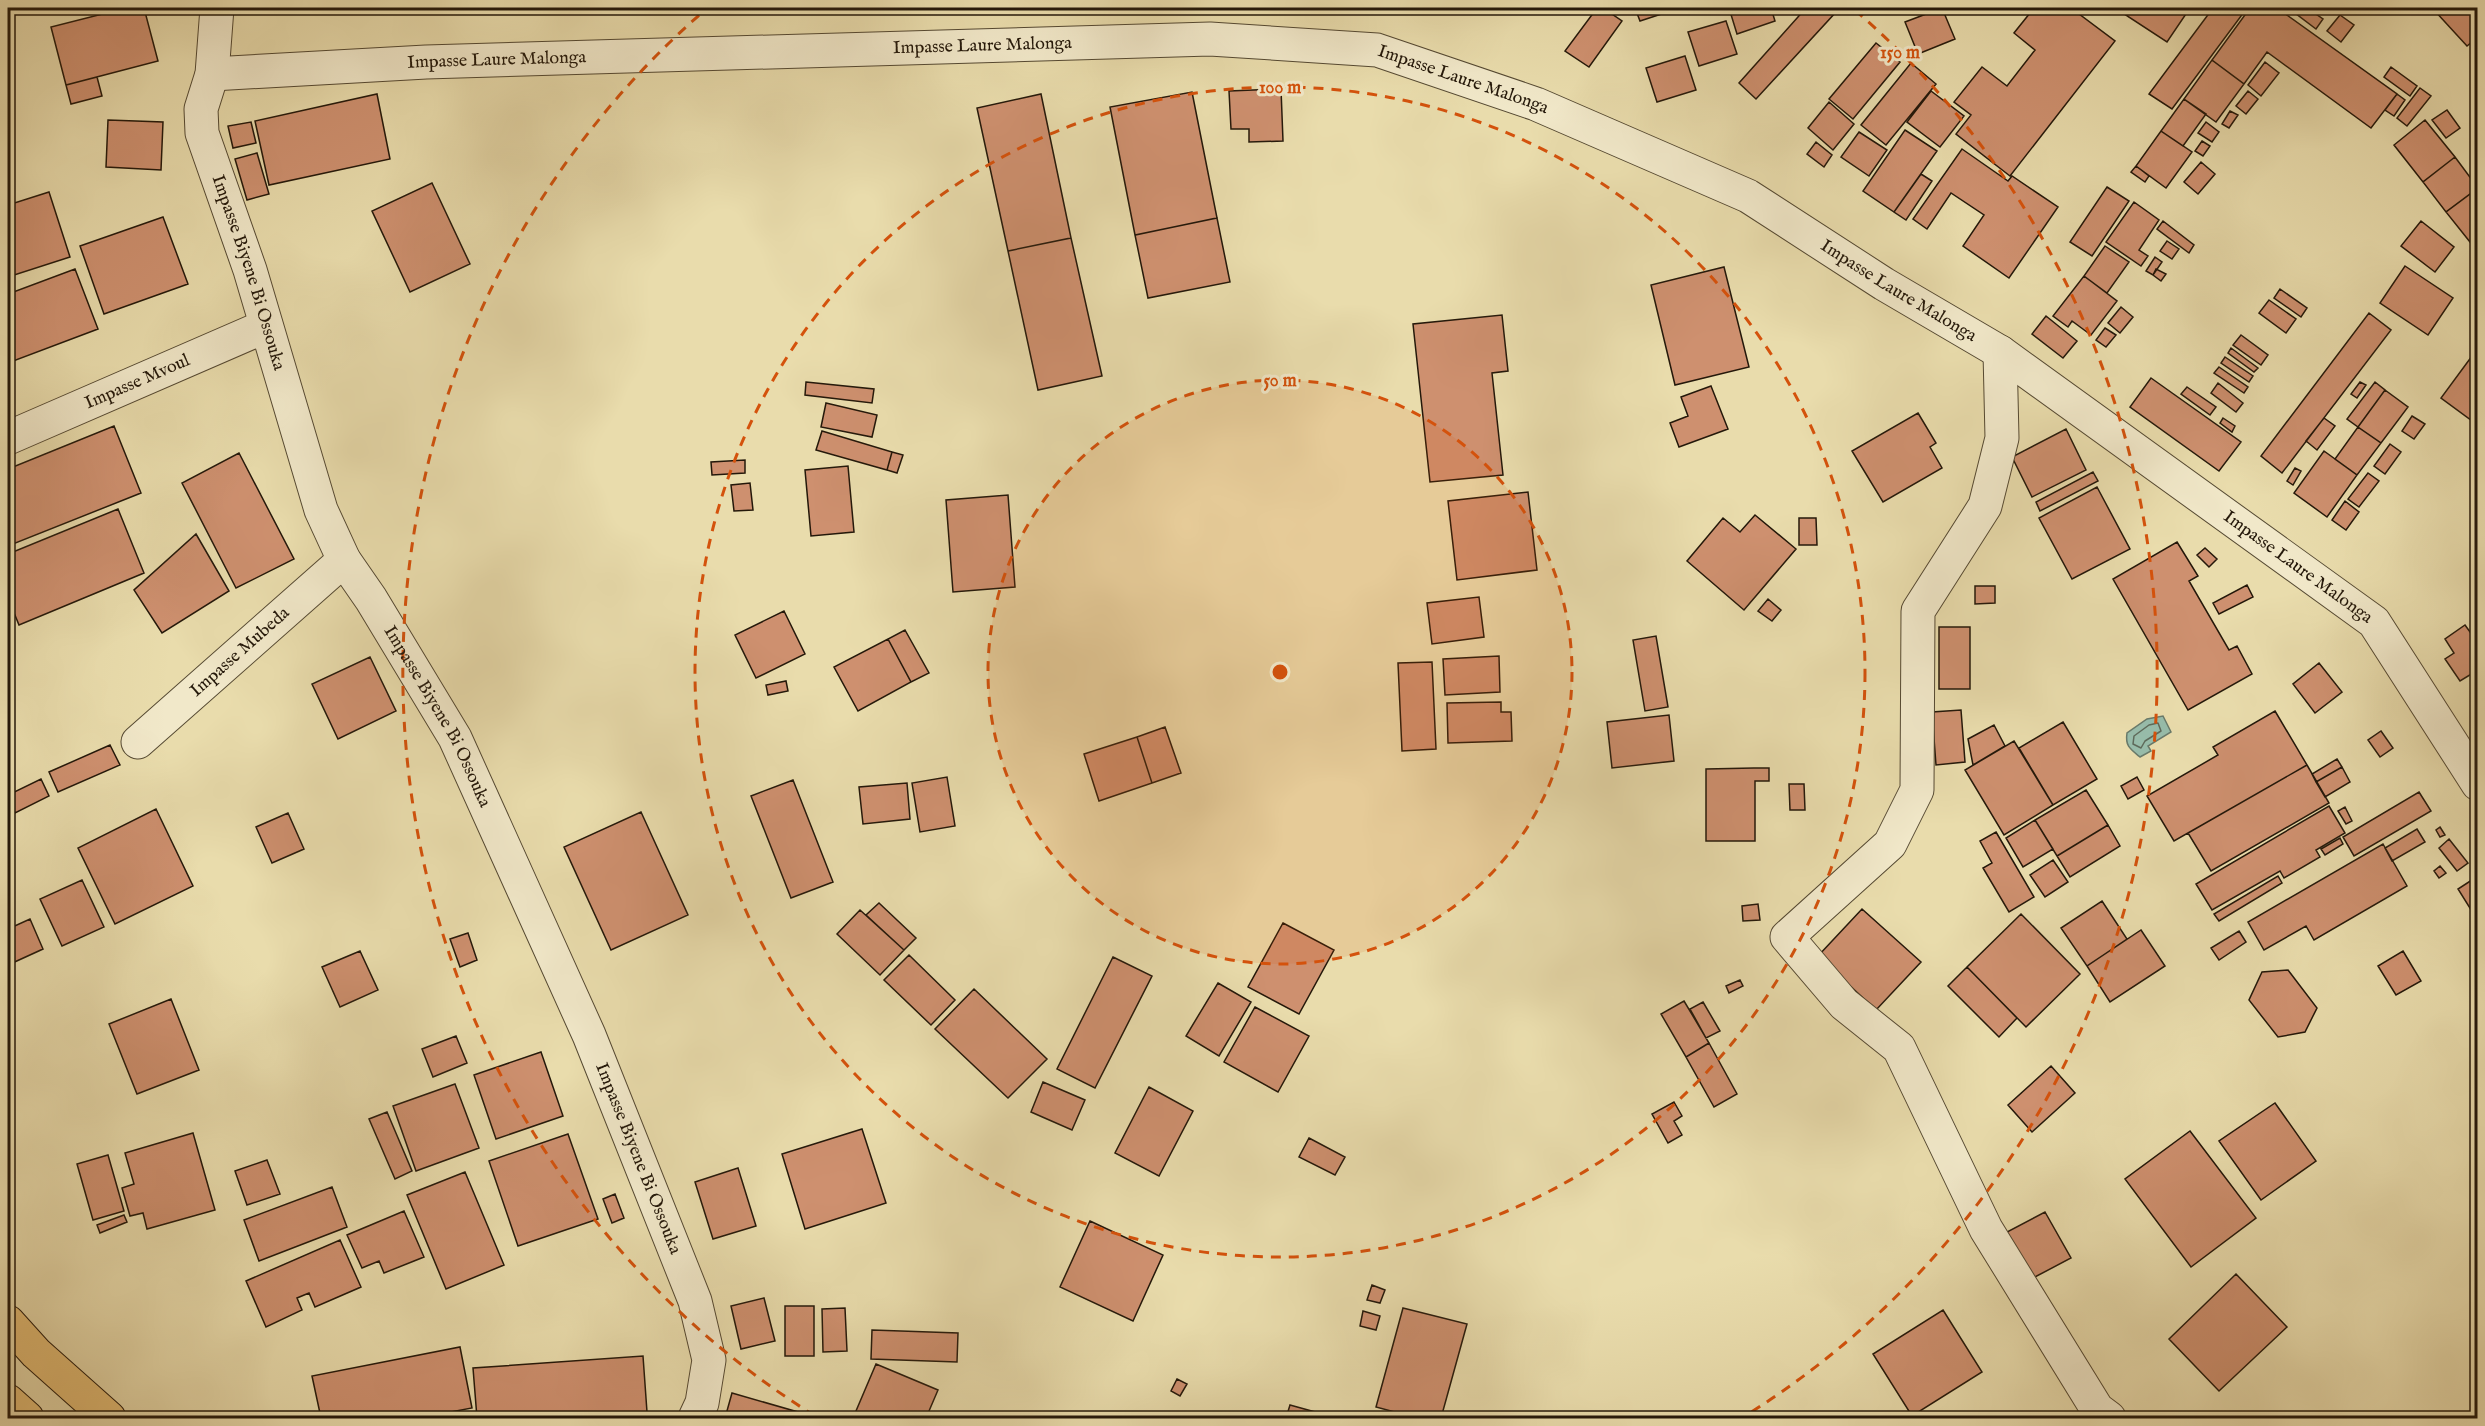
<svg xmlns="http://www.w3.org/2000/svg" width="2485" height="1426" viewBox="0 0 2485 1426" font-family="'IM FELL English',serif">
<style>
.water{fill:#97bcaa;stroke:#697a6a;stroke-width:1.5}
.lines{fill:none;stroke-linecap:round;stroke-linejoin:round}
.shore{stroke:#5e6a5a;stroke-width:1.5}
.building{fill:#ce906f;stroke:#24180a;stroke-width:1.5}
.street-casing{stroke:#554932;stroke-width:35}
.primary-casing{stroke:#24180a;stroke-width:35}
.street{stroke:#f1e8c9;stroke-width:33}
.primary{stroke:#e4be76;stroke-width:33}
.ring{fill:none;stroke:#d4520c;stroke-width:3;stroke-dasharray:10 8}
.labels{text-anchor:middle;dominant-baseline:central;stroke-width:6;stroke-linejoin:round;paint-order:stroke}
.street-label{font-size:18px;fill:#24180a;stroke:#f1e8c9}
.centre{fill:#d4520c;stroke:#f1e8c9;stroke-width:3}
.ring-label{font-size:18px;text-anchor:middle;font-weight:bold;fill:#d4520c;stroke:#f1e8c9;stroke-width:6;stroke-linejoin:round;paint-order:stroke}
</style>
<rect width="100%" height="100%" fill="#e9dcac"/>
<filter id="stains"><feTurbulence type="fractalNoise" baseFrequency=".00333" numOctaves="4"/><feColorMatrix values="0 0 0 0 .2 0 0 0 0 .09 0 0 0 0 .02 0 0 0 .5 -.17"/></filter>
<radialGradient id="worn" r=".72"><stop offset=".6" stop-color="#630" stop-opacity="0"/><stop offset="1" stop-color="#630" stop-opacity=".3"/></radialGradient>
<path class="water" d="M 2163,716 L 2171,732 L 2148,746 L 2151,751 L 2140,757 C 2130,749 2125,746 2127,733 L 2147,719 Z"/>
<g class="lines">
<path class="shore" d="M 2158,723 L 2161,731 L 2145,741 L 2141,748 L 2133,744 L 2134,736 L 2149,725 Z"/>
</g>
<path class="building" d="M 126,8 L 144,8 L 158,61 L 66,85 L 51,27 Z
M 1597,8 L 1603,8 L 1622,21 L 1589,67 L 1565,51 Z
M 1635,8 L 1677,8 L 1677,9 L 1640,21 Z
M 1729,8 L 1771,8 L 1775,21 L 1737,34 Z
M 1806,8 L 1834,8 L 1836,12 L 1756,99 L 1739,83 Z
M 1942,8 L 1955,39 L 1918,54 L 1905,22 Z
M 2034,8 L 2071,8 L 2115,41 L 2010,176 L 1956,134 L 1971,115 L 1954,102 L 1982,67 L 2007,86 L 2035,50 L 2014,33 Z
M 2115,8 L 2190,8 L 2167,42 Z
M 2213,8 L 2247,8 L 2172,109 L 2149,94 Z
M 2250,8 L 2277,8 L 2397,94 L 2371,128 L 2267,52 L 2244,84 L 2212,60 Z
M 2299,8 L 2307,8 L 2323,19 L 2316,29 L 2295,13 Z
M 2436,8 L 2478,8 L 2478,37 L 2467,46 L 2434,10 Z
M 2340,15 L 2354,25 L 2341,42 L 2327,31 Z
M 1726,21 L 1737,54 L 1699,66 L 1688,32 Z
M 1876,43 L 1900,62 L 1853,119 L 1829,99 Z
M 1685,56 L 1696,90 L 1657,102 L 1646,68 Z
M 2212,60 L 2244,84 L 2216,122 L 2184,99 Z
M 2265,62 L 2279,73 L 2261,96 L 2248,85 Z
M 1911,63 L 1936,84 L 1886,145 L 1861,125 Z
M 2391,67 L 2417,86 L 2410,96 L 2384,77 Z
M 97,77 L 102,96 L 71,104 L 66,85 Z
M 2420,88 L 2431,96 L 2407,126 L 2397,118 Z
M 1281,89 L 1283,141 L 1249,142 L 1249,129 L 1231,129 L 1229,91 Z
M 1931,91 L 1964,116 L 1940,147 L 1907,122 Z
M 2248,91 L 2258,99 L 2246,114 L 2236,106 Z
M 1192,92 L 1217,218 L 1135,235 L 1110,107 Z
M 377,94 L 390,159 L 269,185 L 255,121 Z
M 1041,94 L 1071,238 L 1008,251 L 977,108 Z
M 2397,94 L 2405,100 L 2394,116 L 2385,110 Z
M 2184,99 L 2206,114 L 2183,146 L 2161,131 Z
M 1829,102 L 1854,124 L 1833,150 L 1808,128 Z
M 2447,110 L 2460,128 L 2446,138 L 2432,120 Z
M 2230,111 L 2238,115 L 2229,128 L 2222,124 Z
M 108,120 L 163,122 L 161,170 L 106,167 Z
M 2425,120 L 2455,157 L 2423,182 L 2394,145 Z
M 251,122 L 256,143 L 233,148 L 228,126 Z
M 2206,122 L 2219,132 L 2212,142 L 2198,133 Z
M 1905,130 L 1937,151 L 1894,212 L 1863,191 Z
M 2161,131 L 2192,152 L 2166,188 L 2136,166 Z
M 1859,132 L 1887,150 L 1869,176 L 1841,157 Z
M 2202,141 L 2210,146 L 2203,156 L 2195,151 Z
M 1816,142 L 1832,155 L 1824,167 L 1807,154 Z
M 1962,149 L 2008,181 L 2012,176 L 2058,207 L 2009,278 L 1963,246 L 1984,215 L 1951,193 L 1927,229 L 1913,219 Z
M 257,153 L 269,194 L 247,200 L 235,159 Z
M 2455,157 L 2478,188 L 2446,212 L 2423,182 Z
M 2201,162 L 2215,174 L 2198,194 L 2184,182 Z
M 2136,166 L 2149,176 L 2145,182 L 2131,172 Z
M 1921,174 L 1932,181 L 1906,220 L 1894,212 Z
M 432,183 L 470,264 L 410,292 L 372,211 Z
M 2107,187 L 2129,201 L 2092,256 L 2070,242 Z
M 2478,188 L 2478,252 L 2446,212 Z
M 49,192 L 70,257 L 8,277 L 8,205 Z
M 2134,202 L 2159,220 L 2139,250 L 2148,256 L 2141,266 L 2106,242 Z
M 163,217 L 188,284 L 104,314 L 80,246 Z
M 1217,218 L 1230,282 L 1148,298 L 1135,235 Z
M 2163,221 L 2194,245 L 2189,253 L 2157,229 Z
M 2421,221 L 2454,247 L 2435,272 L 2401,246 Z
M 1071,238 L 1102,376 L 1038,390 L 1008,251 Z
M 2167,241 L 2179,249 L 2172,259 L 2160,251 Z
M 2105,246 L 2129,262 L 2107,293 L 2084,276 Z
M 2155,257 L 2162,262 L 2153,275 L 2146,271 Z
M 2405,266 L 2453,298 L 2428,335 L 2380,303 Z
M 1724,267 L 1749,367 L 1675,385 L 1651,285 Z
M 75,269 L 98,329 L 8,363 L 8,294 Z
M 2156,269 L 2166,274 L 2161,281 L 2153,275 Z
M 2084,276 L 2117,301 L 2091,335 L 2072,321 L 2068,327 L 2053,316 Z
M 2280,289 L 2307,308 L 2301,317 L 2274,298 Z
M 2269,300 L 2296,319 L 2286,333 L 2259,313 Z
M 2121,307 L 2133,317 L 2120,333 L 2108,323 Z
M 2369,313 L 2391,330 L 2282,473 L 2261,456 Z
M 1502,315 L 1508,371 L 1492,373 L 1503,475 L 1430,482 L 1413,324 Z
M 2046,316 L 2077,341 L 2063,358 L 2032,334 Z
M 2105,328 L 2116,335 L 2106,347 L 2096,340 Z
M 2241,335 L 2268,355 L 2261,365 L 2233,345 Z
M 2231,348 L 2258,368 L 2254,372 L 2228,353 Z
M 2472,356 L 2478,359 L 2475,423 L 2441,398 Z
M 2225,357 L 2253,376 L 2249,382 L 2221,363 Z
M 2219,367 L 2248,387 L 2244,393 L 2214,373 Z
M 2151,378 L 2241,442 L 2219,471 L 2130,407 Z
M 806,382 L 874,389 L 872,403 L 805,395 Z
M 2360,382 L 2366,385 L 2357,398 L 2351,394 Z
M 2375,382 L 2385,390 L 2358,427 L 2347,419 Z
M 2218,383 L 2243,403 L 2236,412 L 2211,393 Z
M 1711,386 L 1728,429 L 1679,447 L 1670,423 L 1688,416 L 1681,397 Z
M 2187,387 L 2216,407 L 2210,415 L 2181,394 Z
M 2385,390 L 2408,407 L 2381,443 L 2358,427 Z
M 826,403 L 877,415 L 872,437 L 821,427 Z
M 1918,413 L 1936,443 L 1930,447 L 1942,468 L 1883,502 L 1852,451 Z
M 2412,416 L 2425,424 L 2414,439 L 2402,431 Z
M 2223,418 L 2235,426 L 2232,432 L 2220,423 Z
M 2324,418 L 2335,426 L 2317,450 L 2306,441 Z
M 114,426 L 141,493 L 8,546 L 8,469 Z
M 2358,427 L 2381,443 L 2357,475 L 2335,459 Z
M 2066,429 L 2086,470 L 2032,497 L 2012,457 Z
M 822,431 L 892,452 L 887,470 L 816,450 Z
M 2390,444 L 2401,452 L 2385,474 L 2374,466 Z
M 2324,451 L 2357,475 L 2327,517 L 2294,493 Z
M 892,452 L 903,455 L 897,473 L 887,470 Z
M 239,453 L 294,559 L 236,588 L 182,483 Z
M 745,460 L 745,473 L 712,475 L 711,462 Z
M 848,466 L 854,532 L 811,536 L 805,470 Z
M 2295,468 L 2301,471 L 2293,485 L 2287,481 Z
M 2093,472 L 2098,481 L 2040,511 L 2036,502 Z
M 2368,473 L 2379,481 L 2359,507 L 2348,499 Z
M 750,483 L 753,510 L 734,511 L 731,485 Z
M 2097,487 L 2130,549 L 2072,579 L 2039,518 Z
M 1528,492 L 1537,570 L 1457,580 L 1448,501 Z
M 1008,495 L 1015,587 L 953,592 L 946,500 Z
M 2345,501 L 2359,512 L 2346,530 L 2332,520 Z
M 118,509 L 144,573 L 19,625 L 8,598 L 8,554 Z
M 1755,515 L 1796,549 L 1744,610 L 1687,561 L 1723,518 L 1740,532 Z
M 1799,518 L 1816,518 L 1817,545 L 1799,545 Z
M 196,534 L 229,591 L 162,633 L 134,590 Z
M 2177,542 L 2198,576 L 2189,581 L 2229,650 L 2237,646 L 2252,674 L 2188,710 L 2113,579 Z
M 2205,548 L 2217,559 L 2209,567 L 2197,555 Z
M 2247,585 L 2253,597 L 2219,614 L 2213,603 Z
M 1975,586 L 1995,586 L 1995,603 L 1975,604 Z
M 1479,597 L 1484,637 L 1432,644 L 1427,603 Z
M 1768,599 L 1781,610 L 1772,621 L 1758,611 Z
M 784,611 L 805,654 L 756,678 L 735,635 Z
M 2465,625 L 2478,643 L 2478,670 L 2460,681 L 2445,659 L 2454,653 L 2445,639 Z
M 1939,627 L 1970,627 L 1970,689 L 1939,689 Z
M 905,630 L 929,673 L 911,682 L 888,639 Z
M 1656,636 L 1668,707 L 1645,711 L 1633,640 Z
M 888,639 L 911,682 L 858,711 L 834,667 Z
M 1499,656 L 1500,692 L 1445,695 L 1443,659 Z
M 370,657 L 396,711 L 338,739 L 312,684 Z
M 1432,662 L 1436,749 L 1402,751 L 1398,663 Z
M 2319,663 L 2342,692 L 2315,713 L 2293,684 Z
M 786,681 L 788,691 L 768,695 L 766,685 Z
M 1501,702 L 1501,712 L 1511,712 L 1512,741 L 1448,743 L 1447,703 Z
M 1961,710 L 1965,762 L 1936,765 L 1932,712 Z
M 2275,711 L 2307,765 L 2174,841 L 2147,796 L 2218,755 L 2213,747 Z
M 1669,715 L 1674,761 L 1612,768 L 1607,722 Z
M 2063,722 L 2097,779 L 2053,805 L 2019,748 Z
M 1994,725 L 2005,746 L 1973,765 L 1968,739 Z
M 1165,727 L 1181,773 L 1152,783 L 1137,737 Z
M 2381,731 L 2393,748 L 2380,757 L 2368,740 Z
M 1137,737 L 1152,783 L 1099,801 L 1084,754 Z
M 2014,741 L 2053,805 L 2004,835 L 1965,770 Z
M 110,745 L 120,765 L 58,792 L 49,772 Z
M 2337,759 L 2342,767 L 2316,782 L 2312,774 Z
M 2307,765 L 2329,803 L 2211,871 L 2188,833 Z
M 2342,767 L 2350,782 L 2325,797 L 2316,782 Z
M 1754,768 L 1769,768 L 1769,781 L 1755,781 L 1755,841 L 1706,841 L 1706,769 Z
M 947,777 L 955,826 L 920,832 L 912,783 Z
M 2137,777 L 2144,790 L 2128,799 L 2121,786 Z
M 41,779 L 49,796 L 15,813 L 8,795 Z
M 793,780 L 833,882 L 791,898 L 751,796 Z
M 907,783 L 910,819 L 863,824 L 859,787 Z
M 1789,784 L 1804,784 L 1805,810 L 1790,810 Z
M 2086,790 L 2108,825 L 2057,856 L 2035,820 Z
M 2419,792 L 2431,811 L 2354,856 L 2343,837 Z
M 2329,806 L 2345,833 L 2316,850 L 2320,857 L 2284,878 L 2280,871 L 2212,910 L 2196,884 Z
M 2345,807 L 2352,821 L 2346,824 L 2338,811 Z
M 156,809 L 193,886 L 115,924 L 78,848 Z
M 641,812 L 688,915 L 611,950 L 564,847 Z
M 288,813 L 304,849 L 272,863 L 256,827 Z
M 2035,820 L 2053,849 L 2023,867 L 2006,838 Z
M 2108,825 L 2120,846 L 2070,877 L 2057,856 Z
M 2440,827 L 2445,835 L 2440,837 L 2436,830 Z
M 2417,829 L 2425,842 L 2392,861 L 2385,848 Z
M 1996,832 L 2034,897 L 2009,912 L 1983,868 L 1992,863 L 1980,841 Z
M 2340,838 L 2343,844 L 2325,855 L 2321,849 Z
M 2449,839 L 2468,863 L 2457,871 L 2439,848 Z
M 2383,844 L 2407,886 L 2314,940 L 2306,926 L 2264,950 L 2248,922 Z
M 2053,860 L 2068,882 L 2045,897 L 2030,875 Z
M 2440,866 L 2446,873 L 2439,878 L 2434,871 Z
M 2278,876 L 2282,883 L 2219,921 L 2214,914 Z
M 2478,876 L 2478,910 L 2473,913 L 2458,889 Z
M 82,880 L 104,927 L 62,946 L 40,899 Z
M 2102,901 L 2127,939 L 2087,966 L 2061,928 Z
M 879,903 L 916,938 L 904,950 L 866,915 Z
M 1758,904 L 1760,920 L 1743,921 L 1742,906 Z
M 1862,909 L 1921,962 L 1876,1010 L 1818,956 Z
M 860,910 L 904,950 L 880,975 L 837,934 Z
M 2021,914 L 2080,974 L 2026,1027 L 1967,967 Z
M 30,919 L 43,949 L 8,965 L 8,929 Z
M 1283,923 L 1334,950 L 1299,1014 L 1248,987 Z
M 2141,930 L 2165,966 L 2110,1002 L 2087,966 Z
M 2239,931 L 2246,942 L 2219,960 L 2211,948 Z
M 468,933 L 477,960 L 460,967 L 450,939 Z
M 360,951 L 378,990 L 340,1007 L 322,967 Z
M 2403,951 L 2421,981 L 2396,995 L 2378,966 Z
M 909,955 L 955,1000 L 931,1025 L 884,980 Z
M 1113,957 L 1152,976 L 1095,1088 L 1057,1069 Z
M 1967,967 L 2017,1018 L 1999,1037 L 1948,986 Z
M 2288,970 L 2317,1008 L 2305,1032 L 2278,1037 L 2249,1000 L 2262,972 Z
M 1740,980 L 1743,986 L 1729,993 L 1726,986 Z
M 1218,983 L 1251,1002 L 1219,1056 L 1186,1036 Z
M 974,989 L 1047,1059 L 1008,1098 L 935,1029 Z
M 171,999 L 199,1070 L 137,1094 L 109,1024 Z
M 1684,1001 L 1709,1043 L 1686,1057 L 1661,1014 Z
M 1703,1002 L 1720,1031 L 1706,1038 L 1690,1009 Z
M 1255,1007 L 1309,1036 L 1278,1092 L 1224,1062 Z
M 456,1036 L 467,1063 L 433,1077 L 422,1049 Z
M 1709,1043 L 1737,1094 L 1714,1107 L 1686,1057 Z
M 541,1052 L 563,1116 L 496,1139 L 474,1075 Z
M 2051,1066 L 2075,1093 L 2032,1132 L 2008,1105 Z
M 1043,1082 L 1085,1100 L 1072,1130 L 1031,1112 Z
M 455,1084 L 479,1148 L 416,1171 L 393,1106 Z
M 1149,1087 L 1193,1111 L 1159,1176 L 1115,1153 Z
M 1674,1102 L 1682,1116 L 1674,1121 L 1682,1135 L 1668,1143 L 1652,1114 Z
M 2275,1103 L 2316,1161 L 2261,1200 L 2219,1141 Z
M 387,1112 L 412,1171 L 395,1179 L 369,1119 Z
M 862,1129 L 886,1203 L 805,1229 L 782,1154 Z
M 2190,1131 L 2256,1218 L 2191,1267 L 2125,1179 Z
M 193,1133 L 215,1210 L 147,1229 L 143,1213 L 130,1216 L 122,1188 L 134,1184 L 125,1153 Z
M 568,1134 L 598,1219 L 518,1246 L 489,1161 Z
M 1309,1138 L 1345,1157 L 1335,1175 L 1299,1157 Z
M 108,1155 L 124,1211 L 93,1220 L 77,1164 Z
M 267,1160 L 280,1194 L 247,1205 L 235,1171 Z
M 738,1168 L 756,1226 L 713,1239 L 695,1182 Z
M 465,1172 L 504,1265 L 446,1289 L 407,1195 Z
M 332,1187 L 347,1227 L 259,1261 L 244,1220 Z
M 615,1194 L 624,1218 L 612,1223 L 603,1199 Z
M 404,1211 L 424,1257 L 384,1273 L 379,1261 L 362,1268 L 347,1235 Z
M 2045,1212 L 2071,1258 L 2033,1278 L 2007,1232 Z
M 124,1215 L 127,1222 L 100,1233 L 97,1225 Z
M 1090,1221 L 1163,1255 L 1133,1321 L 1060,1287 Z
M 340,1240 L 361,1287 L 315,1307 L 309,1293 L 297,1298 L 302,1310 L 266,1327 L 246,1281 Z
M 2236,1274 L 2287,1327 L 2219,1391 L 2169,1339 Z
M 1372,1285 L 1385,1290 L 1380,1303 L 1367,1300 Z
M 764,1298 L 775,1341 L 741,1349 L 731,1306 Z
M 785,1306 L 814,1306 L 814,1356 L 785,1356 Z
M 845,1308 L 847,1351 L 823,1352 L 822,1309 Z
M 1403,1308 L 1467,1324 L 1441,1418 L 1417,1418 L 1376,1407 Z
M 1943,1310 L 1982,1372 L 1912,1416 L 1873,1354 Z
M 1363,1311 L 1380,1316 L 1376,1330 L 1360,1326 Z
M 872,1330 L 958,1333 L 957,1362 L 871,1359 Z
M 460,1347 L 472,1408 L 445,1413 L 446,1418 L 321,1418 L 312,1376 Z
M 643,1356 L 647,1412 L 630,1413 L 631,1418 L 477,1418 L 473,1368 Z
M 876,1364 L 938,1390 L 926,1418 L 853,1418 Z
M 1177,1379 L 1187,1384 L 1180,1396 L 1171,1391 Z
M 732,1393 L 819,1418 L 725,1418 Z
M 1290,1405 L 1337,1418 L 1286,1418 Z"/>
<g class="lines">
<defs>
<g id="street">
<path id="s1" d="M 217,8 L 212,74 L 201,109 L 202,133 L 250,270 L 321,510 L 344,560 L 371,599 L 455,738 L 589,1035 L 695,1301 L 709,1360 L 702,1403 L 695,1418"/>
<path id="s2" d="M 212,74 L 426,62 L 1210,39 L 1377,50 L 1536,104 L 1748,196 L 1884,284 L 2000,352 L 2374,622 L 2478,784"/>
<path d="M 2000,352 L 2002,438 L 1985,506 L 1918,611 L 1917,790 L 1890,844 L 1787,937 L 1844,1004 L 1899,1048 L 1986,1229 L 2097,1409 L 2109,1418"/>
<path id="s3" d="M 8,438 L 266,326"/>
<path id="s4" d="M 138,742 L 344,560"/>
</g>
<path id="primary" d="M 8,1322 L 36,1353 L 109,1418
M 8,1401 L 27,1418"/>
</defs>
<use href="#street" class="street-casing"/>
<use href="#primary" class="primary-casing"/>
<use href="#street" class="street"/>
<use href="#primary" class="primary"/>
</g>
<circle cx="1280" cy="672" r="292" fill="#d4520c" fill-opacity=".12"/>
<g class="ring">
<circle cx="1280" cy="672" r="292"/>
<circle cx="1280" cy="672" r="585"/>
<path d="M815 1416A877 877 0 0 1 705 10M1855 10A877 877 0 0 1 1745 1416"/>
</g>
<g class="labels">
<g class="street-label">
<text stroke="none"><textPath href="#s2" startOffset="771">Impasse Laure Malonga</textPath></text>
<text stroke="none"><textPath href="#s2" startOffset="285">Impasse Laure Malonga</textPath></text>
<text stroke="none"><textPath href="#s2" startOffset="1257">Impasse Laure Malonga</textPath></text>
<text stroke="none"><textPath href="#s1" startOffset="274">Impasse Biyene Bi Ossouka</textPath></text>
<text stroke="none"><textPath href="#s2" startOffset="1743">Impasse Laure Malonga</textPath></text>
<text stroke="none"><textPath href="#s3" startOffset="141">Impasse Mvoul</textPath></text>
<text stroke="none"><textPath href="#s2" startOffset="2229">Impasse Laure Malonga</textPath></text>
<text stroke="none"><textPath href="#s4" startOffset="136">Impasse Mubeda</textPath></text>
<text stroke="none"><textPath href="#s1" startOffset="760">Impasse Biyene Bi Ossouka</textPath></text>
<text stroke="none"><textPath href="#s1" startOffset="1246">Impasse Biyene Bi Ossouka</textPath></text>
</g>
</g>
<circle cx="1280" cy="672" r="9" class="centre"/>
<g class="ring-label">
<text x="1900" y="58">150 m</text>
<text x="1280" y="93">100 m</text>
<text x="1280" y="386">50 m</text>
</g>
<rect width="2485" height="1426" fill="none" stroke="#e9dcac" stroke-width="30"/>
<rect x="9" y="9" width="2467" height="1408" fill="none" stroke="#24180a" stroke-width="3"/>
<rect x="15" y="15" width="2455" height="1396" fill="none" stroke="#24180a" stroke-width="1.5"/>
<rect width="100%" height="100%" filter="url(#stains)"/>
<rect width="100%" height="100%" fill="url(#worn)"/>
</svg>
